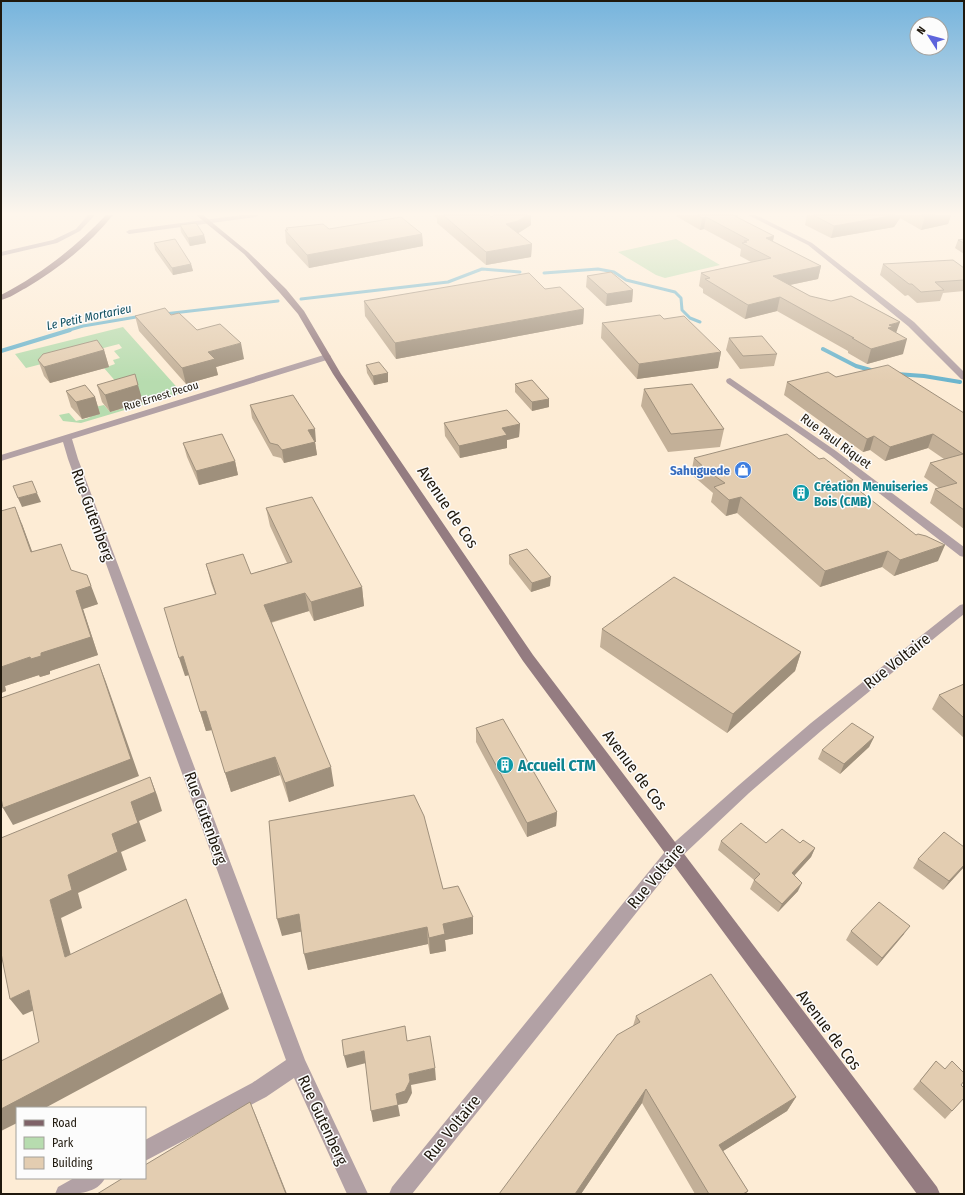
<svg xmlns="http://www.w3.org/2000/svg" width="965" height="1195" viewBox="0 0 965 1195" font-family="'Fira Sans Condensed',sans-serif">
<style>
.green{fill:#b7dcaf}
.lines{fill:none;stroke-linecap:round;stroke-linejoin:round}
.stream-far1{stroke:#6cb5cd;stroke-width:3}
.stream{stroke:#6cb5cd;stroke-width:4}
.street{fill:#b2a1a5;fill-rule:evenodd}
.secondary{fill:#947c81;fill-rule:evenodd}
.primary{fill:#7f6268;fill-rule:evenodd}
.wall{fill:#c3b098}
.shaded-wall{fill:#9f907c}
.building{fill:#e3cdb1;stroke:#9f907c}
.labels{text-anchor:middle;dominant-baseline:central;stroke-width:3;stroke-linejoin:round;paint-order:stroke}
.far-street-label{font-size:11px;fill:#1f180d;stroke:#fcfcfc}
.far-water-label{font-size:12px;font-style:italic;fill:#0f4e5f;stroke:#fcfcfc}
.street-label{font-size:13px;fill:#1f180d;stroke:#fcfcfc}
.shop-label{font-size:13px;font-weight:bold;fill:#366cbe;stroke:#fcfcfc;text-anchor:end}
.culture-label{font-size:13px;font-weight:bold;fill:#0d838f;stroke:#fcfcfc;text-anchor:start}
.near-street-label{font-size:16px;fill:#1f180d;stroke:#fcfcfc}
.near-culture-label{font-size:16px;font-weight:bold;fill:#0d838f;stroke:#fcfcfc;text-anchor:start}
</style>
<rect width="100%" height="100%" fill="#fdecd5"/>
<path class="green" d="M 676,239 L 720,265 L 665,278 L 656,275 L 618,252 Z
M 123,327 L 182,393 L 81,423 L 63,421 L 59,415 L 69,413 L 76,421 C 87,418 93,420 95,407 L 104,405 L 110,412 L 144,402 L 136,392 L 124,391 L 104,368 L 115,364 L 113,360 L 120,358 L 114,351 L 122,348 L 119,344 L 26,368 L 15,354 Z"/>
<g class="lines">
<path class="stream-far1" d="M 544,273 L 598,269 L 614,272 L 626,280 L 675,292 L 681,298 L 682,310 L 690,318 L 700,322
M 301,299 L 448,282 L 482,269 L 520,272
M 164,314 L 278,301
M 66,331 L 83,326 L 142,316"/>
<path class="stream" d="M 823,349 L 856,366 L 874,371
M 1,351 L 70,330
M 896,374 L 924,376 L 960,382"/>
<path class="street" d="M 88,215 L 95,215 L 80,231 L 57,243 L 1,256 L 1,252 L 53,240 L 76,229 Z
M 241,215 L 259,215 L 256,217 L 129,234 L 126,232 L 129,230 Z
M 748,215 L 756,215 L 812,243 L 914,322 L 964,372 L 964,380 L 961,379 L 908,326 L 808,245 Z
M 327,354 L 330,355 L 331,357 L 330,359 L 72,439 L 78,459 L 305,1060 L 368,1194 L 347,1194 L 294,1078 L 266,1097 L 145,1161 L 145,1140 L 252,1083 L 286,1060 L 68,459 L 63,442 L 1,461 L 1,455 Z
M 730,378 L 836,451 L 964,547 L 964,557 L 960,556 L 830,455 L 727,383 L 726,381 L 727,379 Z
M 964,604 L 964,614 L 821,731 L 749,793 L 680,858 L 412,1194 L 389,1194 L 392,1187 L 668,848 L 739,785 L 811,723 L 960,605 Z
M 74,1178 L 105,1178 C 97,1195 73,1194 55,1194 L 58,1187 Z"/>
<path class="secondary" d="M 196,215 L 203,215 L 248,252 L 286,289 L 304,311 L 341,374 L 533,655 L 937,1187 L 940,1194 L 917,1194 L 523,661 L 333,374 L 298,314 L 280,293 L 244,254 Z"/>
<path class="primary" d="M 106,215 L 113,215 C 89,245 58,269 26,288 C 18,292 10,298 1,300 L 1,295 C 41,274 75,248 106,215 Z"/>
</g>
<path class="wall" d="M 433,215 L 489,215 L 492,217 L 531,225 L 518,233 L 532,244 L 531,257 L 486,265 L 437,223 L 437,218 Z
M 676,215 L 738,215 L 738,218 L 774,236 L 773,241 L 821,266 L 818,279 L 790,285 L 810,296 L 896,333 L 903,354 L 867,364 L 848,353 L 848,351 L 777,311 L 745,319 L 703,293 L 703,289 L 699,286 L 701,273 L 751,262 L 740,256 L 741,249 L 704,229 L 700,230 L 676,216 Z
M 807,215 L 951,215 L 948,224 L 921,230 L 900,218 L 894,227 L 831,238 L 805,225 Z
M 180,225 L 204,235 L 206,243 L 190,246 L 181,232 Z
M 286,228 L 329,229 L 422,234 L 423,246 L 309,268 L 286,243 L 285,230 L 286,230 Z
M 964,239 L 964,254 L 955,248 L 958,240 Z
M 154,243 L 191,264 L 193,271 L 173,275 L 155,250 Z
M 883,264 L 964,268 L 964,291 L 943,293 L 940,301 L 917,303 L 908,295 L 905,296 L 880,275 Z
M 587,276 L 633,290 L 632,302 L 606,306 L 586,287 Z
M 545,289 L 584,309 L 583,324 L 396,359 L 365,316 L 364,301 Z
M 171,315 L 197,330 L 244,359 L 216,367 L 218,375 L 186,384 L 139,331 L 135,316 Z
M 664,319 L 721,352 L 718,368 L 637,379 L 601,338 L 602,323 Z
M 729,338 L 777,354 L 774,366 L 740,369 L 726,350 Z
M 104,350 L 109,367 L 50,383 L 44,376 L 38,360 Z
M 366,365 L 388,373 L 388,382 L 374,385 L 367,373 Z
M 836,377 L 964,413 L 964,529 L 930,503 L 935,489 L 939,488 L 924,477 L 930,463 L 944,459 L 928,448 L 885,461 L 870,450 L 863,452 L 784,395 L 787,382 Z
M 515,384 L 549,399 L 549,407 L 532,411 L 515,392 Z
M 97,385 L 143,402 L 110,412 L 102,402 Z
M 644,389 L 724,429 L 720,447 L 668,452 L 641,406 Z
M 66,391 L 95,397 L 100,414 L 82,419 L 71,407 Z
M 250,405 L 316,442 L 315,442 L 317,455 L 284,463 L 281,458 L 273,456 L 252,418 Z
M 444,423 L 520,424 L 519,437 L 507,440 L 507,448 L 460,458 L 445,436 Z
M 183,443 L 235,461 L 238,475 L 199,485 L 187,457 Z
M 694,458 L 851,485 L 938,561 L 894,576 L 882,567 L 820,587 L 737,513 L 726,516 L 711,502 L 713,493 L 706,487 L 691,474 Z
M 266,508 L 362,587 L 364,606 L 314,621 L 309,611 L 271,623 L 334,786 L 289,802 L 280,775 L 231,792 L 212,730 L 206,731 L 189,675 L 185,676 L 215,594 L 211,583 L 206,564 L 251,574 L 287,563 L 270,526 Z
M 22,524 L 32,552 L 61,544 L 71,570 L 98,604 L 83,609 L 98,655 L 50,671 L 50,674 L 40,677 L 39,675 L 5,686 L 6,691 L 1,693 Z
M 509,555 L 550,586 L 531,592 L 509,564 Z
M 602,629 L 801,652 L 795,671 L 727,733 L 600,647 Z
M 964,684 L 964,738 L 932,709 L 939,695 Z
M 476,728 L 557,812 L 556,826 L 527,837 L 476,742 Z
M 874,737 L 869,747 L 840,774 L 818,759 L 822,750 Z
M 721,841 L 766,843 L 800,843 L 815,848 L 811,857 L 795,875 L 798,891 L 778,912 L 750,889 L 754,880 L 718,850 Z
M 964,847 L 964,867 L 943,890 L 913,868 L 918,859 Z
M 443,889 L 473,934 L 445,940 L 446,951 L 430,954 L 428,944 L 308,970 L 301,931 L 282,936 Z
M 851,931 L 904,934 L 877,966 L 846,940 Z
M 636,1016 L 796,1097 L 787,1111 L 723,1151 L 748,1191 L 746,1194 L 695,1194 L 642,1103 L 581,1194 L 499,1194 L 633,1026 Z
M 936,1061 L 961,1085 L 964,1098 L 945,1119 L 913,1089 Z"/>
<path class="shaded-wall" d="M 527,215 L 531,215 L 531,225 L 517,234 L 506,224 Z
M 728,215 L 738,215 L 737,223 Z
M 896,215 L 901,215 L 900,218 L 894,227 L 831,238 L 834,226 Z
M 935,215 L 951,215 L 948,224 L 921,230 L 925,217 Z
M 706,217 L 704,229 L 700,230 L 702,218 Z
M 422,234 L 423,246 L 309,268 L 307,255 Z
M 204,235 L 206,243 L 190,246 L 188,238 Z
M 774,236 L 771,249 L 766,238 Z
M 532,244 L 531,257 L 486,265 L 486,252 Z
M 191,264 L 193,271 L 173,275 L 172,268 Z
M 821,266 L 818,279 L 770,289 L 773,276 Z
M 633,290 L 632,302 L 606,306 L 607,294 Z
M 780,297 L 777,311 L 745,319 L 748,305 Z
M 584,309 L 583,324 L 396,359 L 395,343 Z
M 900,322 L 895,336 L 883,342 L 889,325 Z
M 907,339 L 903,354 L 867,364 L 871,349 Z
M 241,343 L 244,359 L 216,367 L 218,375 L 186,384 L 182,368 L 208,352 Z
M 104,350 L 109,367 L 50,383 L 44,367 Z
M 721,352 L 718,368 L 637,379 L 639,364 Z
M 388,373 L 388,382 L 374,385 L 373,376 Z
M 138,385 L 143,402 L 110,412 L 105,395 Z
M 95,397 L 100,414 L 82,419 L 76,402 Z
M 549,399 L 549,407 L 532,411 L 532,402 Z
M 520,424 L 519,437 L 507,440 L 507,448 L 460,458 L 459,446 L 502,428 Z
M 315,429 L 316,442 L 315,442 L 317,455 L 284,463 L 282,450 L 308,430 Z
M 933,434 L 928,448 L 885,461 L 890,447 Z
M 874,436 L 870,450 L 863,452 L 867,439 Z
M 235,461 L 238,475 L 199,485 L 196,471 Z
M 853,480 L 848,495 L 847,481 Z
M 37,493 L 41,502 L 22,507 L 18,498 Z
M 741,497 L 737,513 L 726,516 L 729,500 Z
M 15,507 L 22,524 L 39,570 L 31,552 Z
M 945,545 L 938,561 L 894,576 L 900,560 Z
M 888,551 L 882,567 L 820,587 L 825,571 Z
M 87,575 L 98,604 L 83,609 L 98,655 L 50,671 L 50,674 L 40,677 L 31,659 L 41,653 L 76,591 Z
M 551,577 L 550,586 L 531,592 L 532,583 Z
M 362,587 L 364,606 L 314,621 L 311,602 Z
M 305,593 L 309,611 L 268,623 L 264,605 Z
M 801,652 L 795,671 L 727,733 L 733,714 Z
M 183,656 L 189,675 L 185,676 L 179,658 Z
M 30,657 L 39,675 L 5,686 L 6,691 L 1,693 L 1,667 Z
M 99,664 L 106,682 L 139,776 L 13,825 L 3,808 Z
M 206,711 L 212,730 L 206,731 L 200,712 Z
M 874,737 L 869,747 L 840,774 L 844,764 Z
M 275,757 L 280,775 L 231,792 L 225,773 Z
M 331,767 L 334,786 L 289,802 L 285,783 Z
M 150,777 L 157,795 L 162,811 L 139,821 L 146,841 L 121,852 L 127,870 L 78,893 L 82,908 L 61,918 L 76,974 L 65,957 L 50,900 L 68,875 L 112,834 L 131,802 Z
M 557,812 L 556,826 L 527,837 L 527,823 Z
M 815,848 L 811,857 L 789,881 L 792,873 Z
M 964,865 L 964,867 L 943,890 L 949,881 Z
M 802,883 L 798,891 L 778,912 L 782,904 Z
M 186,899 L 229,1009 L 45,1108 L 17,1108 L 17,1123 L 1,1131 L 1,1109 Z
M 299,914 L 304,931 L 282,936 L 277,919 Z
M 473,917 L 473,934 L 445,940 L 446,951 L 430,954 L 429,938 L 443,924 Z
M 910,926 L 904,934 L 877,966 L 882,958 Z
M 427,927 L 428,944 L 308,970 L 304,954 Z
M 29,990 L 41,1007 L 23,1015 L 10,999 Z
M 364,1051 L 366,1063 L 347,1068 L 344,1056 Z
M 435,1068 L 436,1080 L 411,1085 L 412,1093 L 407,1103 L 398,1105 L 400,1116 L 373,1122 L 371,1111 L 409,1074 Z
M 646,1089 L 642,1103 L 581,1194 L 575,1194 Z
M 796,1097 L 787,1111 L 712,1158 L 719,1145 Z
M 250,1102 L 256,1116 L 287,1194 L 286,1194 Z"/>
<path class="building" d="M 443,215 L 489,215 L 492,217 L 494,215 L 527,215 L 518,221 L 506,224 L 532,244 L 486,252 Z
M 697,215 L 733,215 L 774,236 L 766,238 L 821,266 L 773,276 L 810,296 L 831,301 L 851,296 L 900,322 L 889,325 L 893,327 L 888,328 L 907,339 L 871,349 L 852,338 L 854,338 L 780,297 L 748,305 L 705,279 L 710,278 L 701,273 L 771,258 L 742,243 L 747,242 L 744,241 L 749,240 L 706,217 L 702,218 Z
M 813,215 L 896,215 L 834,226 Z
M 921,215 L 935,215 L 925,217 Z
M 401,217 L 422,234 L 307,255 L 285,230 L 288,230 L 286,228 L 323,224 L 329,229 Z
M 196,223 L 204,235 L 188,238 L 180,225 Z
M 175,239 L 191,264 L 172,268 L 154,243 Z
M 964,239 L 964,243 L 958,240 Z
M 953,260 L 964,268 L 964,280 L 935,282 L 944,290 L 921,292 L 912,284 L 909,284 L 883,264 Z
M 611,272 L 633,290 L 607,294 L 587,276 Z
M 529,273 L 545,289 L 560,287 L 584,309 L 395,343 L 364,301 Z
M 165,308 L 171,315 L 179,313 L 197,330 L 220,324 L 241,343 L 208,352 L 215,359 L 182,368 L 135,316 Z
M 660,315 L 664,319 L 684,316 L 721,352 L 639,364 L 602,323 Z
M 762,336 L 777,354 L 743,356 L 729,338 Z
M 97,340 L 104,350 L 44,367 L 38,360 L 43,354 Z
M 379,362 L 388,373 L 373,376 L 366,365 Z
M 888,365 L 964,413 L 964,510 L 935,489 L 957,483 L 930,463 L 963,454 L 933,434 L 890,447 L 874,436 L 867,439 L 787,382 L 828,372 L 836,377 Z
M 135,374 L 138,385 L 105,395 L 97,385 Z
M 532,380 L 549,399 L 532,402 L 515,384 Z
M 692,384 L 724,429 L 671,434 L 644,389 Z
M 85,385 L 95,397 L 76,402 L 66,391 Z
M 293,395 L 315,429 L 308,430 L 315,442 L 282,450 L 278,445 L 270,443 L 250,405 Z
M 507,410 L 520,424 L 502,428 L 507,435 L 459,446 L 444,423 Z
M 222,434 L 235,461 L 196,471 L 183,443 Z
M 787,434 L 819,459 L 824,458 L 853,480 L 847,481 L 916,535 L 918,534 L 926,536 L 945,545 L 900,560 L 888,551 L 825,571 L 741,497 L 729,500 L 714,487 L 725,483 L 709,472 L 694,458 Z
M 32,481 L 37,493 L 18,498 L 13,486 Z
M 312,497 L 362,587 L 311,602 L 305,593 L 264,605 L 331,767 L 285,783 L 275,757 L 225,773 L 206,711 L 200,712 L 183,656 L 179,658 L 164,608 L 216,594 L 206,564 L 243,554 L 251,574 L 292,562 L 266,508 Z
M 15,507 L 31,552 L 61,544 L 71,570 L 87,575 L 91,586 L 76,591 L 91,637 L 41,653 L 41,656 L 31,659 L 30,657 L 1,667 L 1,511 Z
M 527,549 L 551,577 L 532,583 L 509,555 Z
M 674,577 L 801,652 L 733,714 L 602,629 Z
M 99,664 L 131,759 L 3,808 L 1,798 L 1,698 Z
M 964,684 L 964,718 L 939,695 Z
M 503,719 L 557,812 L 527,823 L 476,728 Z
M 852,723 L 874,737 L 844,764 L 822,750 Z
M 150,777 L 155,792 L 131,802 L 138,823 L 112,834 L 118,852 L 68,875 L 72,890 L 50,900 L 65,957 L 186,899 L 222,993 L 1,1109 L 1,1061 L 39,1042 L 29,990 L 10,999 L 1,953 L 1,838 Z
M 414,795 L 424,816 L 443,889 L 458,886 L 473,917 L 443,924 L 445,934 L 429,938 L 427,927 L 304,954 L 299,914 L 277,919 L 269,821 Z
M 741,823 L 766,843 L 782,829 L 800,843 L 803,840 L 815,848 L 792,873 L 802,883 L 782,904 L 754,880 L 760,874 L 721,841 Z
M 944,832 L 964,847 L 964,865 L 949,881 L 918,859 Z
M 879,902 L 910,926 L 882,958 L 851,931 Z
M 711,974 L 796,1097 L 719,1145 L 748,1191 L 743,1194 L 709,1194 L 646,1089 L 575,1194 L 499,1194 L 617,1035 L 640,1022 L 636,1016 Z
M 405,1026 L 407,1041 L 430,1036 L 435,1068 L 409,1074 L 410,1081 L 405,1091 L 396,1094 L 398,1105 L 371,1111 L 364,1051 L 344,1056 L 342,1040 Z
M 936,1061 L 945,1069 L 952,1061 L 964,1073 L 964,1081 L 961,1085 L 964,1088 L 964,1098 L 952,1111 L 920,1081 Z
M 250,1102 L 286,1194 L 97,1194 L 123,1178 L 145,1178 L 145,1165 Z"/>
<linearGradient id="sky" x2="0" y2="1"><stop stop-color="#76b4dd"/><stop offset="0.56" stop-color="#fef6ec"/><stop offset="1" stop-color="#fef6ec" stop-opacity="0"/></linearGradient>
<rect width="965" height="382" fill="url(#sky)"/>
<defs>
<symbol id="shop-disc" viewBox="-11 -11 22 22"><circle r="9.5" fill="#3f7fe0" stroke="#fcfcfc"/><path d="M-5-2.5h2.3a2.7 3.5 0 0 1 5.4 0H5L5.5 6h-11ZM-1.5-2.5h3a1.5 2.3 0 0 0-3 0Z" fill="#fff"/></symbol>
<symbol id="building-disc" viewBox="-11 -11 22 22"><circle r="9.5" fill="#0f9aa8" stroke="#fcfcfc"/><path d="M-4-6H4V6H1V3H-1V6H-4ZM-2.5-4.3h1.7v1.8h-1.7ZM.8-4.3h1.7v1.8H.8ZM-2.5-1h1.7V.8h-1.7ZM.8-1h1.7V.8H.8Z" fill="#fff"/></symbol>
</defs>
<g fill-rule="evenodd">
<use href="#shop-disc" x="733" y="460" width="20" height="20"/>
<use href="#building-disc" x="791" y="483" width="20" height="20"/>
<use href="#building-disc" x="495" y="755" width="20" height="20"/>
</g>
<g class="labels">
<g class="far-street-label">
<text transform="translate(161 396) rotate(-17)">Rue Ernest Pecou</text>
</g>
<g class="far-water-label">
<text transform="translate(89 317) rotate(-12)">Le Petit Mortarieu</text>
</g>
<g class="street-label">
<text transform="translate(836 441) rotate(36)">Rue Paul Riquet</text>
</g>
<g class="shop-label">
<text x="730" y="470">Sahuguede</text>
</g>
<g class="culture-label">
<text x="814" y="486">Création Menuiseries<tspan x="814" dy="15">Bois (CMB)</tspan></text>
</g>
<g class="near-street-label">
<text transform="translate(448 507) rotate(56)">Avenue de Cos</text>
<text transform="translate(93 515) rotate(70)">Rue Gutenberg</text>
<text transform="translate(897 661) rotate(-38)">Rue Voltaire</text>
<text transform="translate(635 770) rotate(53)">Avenue de Cos</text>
<text transform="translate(206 818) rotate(70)">Rue Gutenberg</text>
<text transform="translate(656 876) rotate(-50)">Rue Voltaire</text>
<text transform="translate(829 1030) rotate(53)">Avenue de Cos</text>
<text transform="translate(323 1120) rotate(65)">Rue Gutenberg</text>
<text transform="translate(452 1128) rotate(-51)">Rue Voltaire</text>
</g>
<g class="near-culture-label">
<text x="518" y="765">Accueil CTM</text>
</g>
</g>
<rect width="965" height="1195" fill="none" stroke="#1f180d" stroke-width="4"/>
<rect x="16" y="1107" width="130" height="72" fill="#fcfcfc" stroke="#a4a19c"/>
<rect x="24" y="1120" width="20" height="6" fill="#7f6268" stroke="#a4a19c"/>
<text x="52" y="1127" font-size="12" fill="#1f180d">Road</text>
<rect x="24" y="1137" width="20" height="12" fill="#b7dcaf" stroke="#a4a19c"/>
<text x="52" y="1147" font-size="12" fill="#1f180d">Park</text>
<rect x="24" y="1157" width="20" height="12" fill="#e3cdb1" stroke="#a4a19c"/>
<text x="52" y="1167" font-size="12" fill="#1f180d">Building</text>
<g transform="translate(929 36) rotate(306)"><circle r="19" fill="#fcfcfc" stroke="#a4a19c"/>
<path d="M0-3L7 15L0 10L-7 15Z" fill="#5d64dc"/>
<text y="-6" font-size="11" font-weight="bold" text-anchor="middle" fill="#1f180d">N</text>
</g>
</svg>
